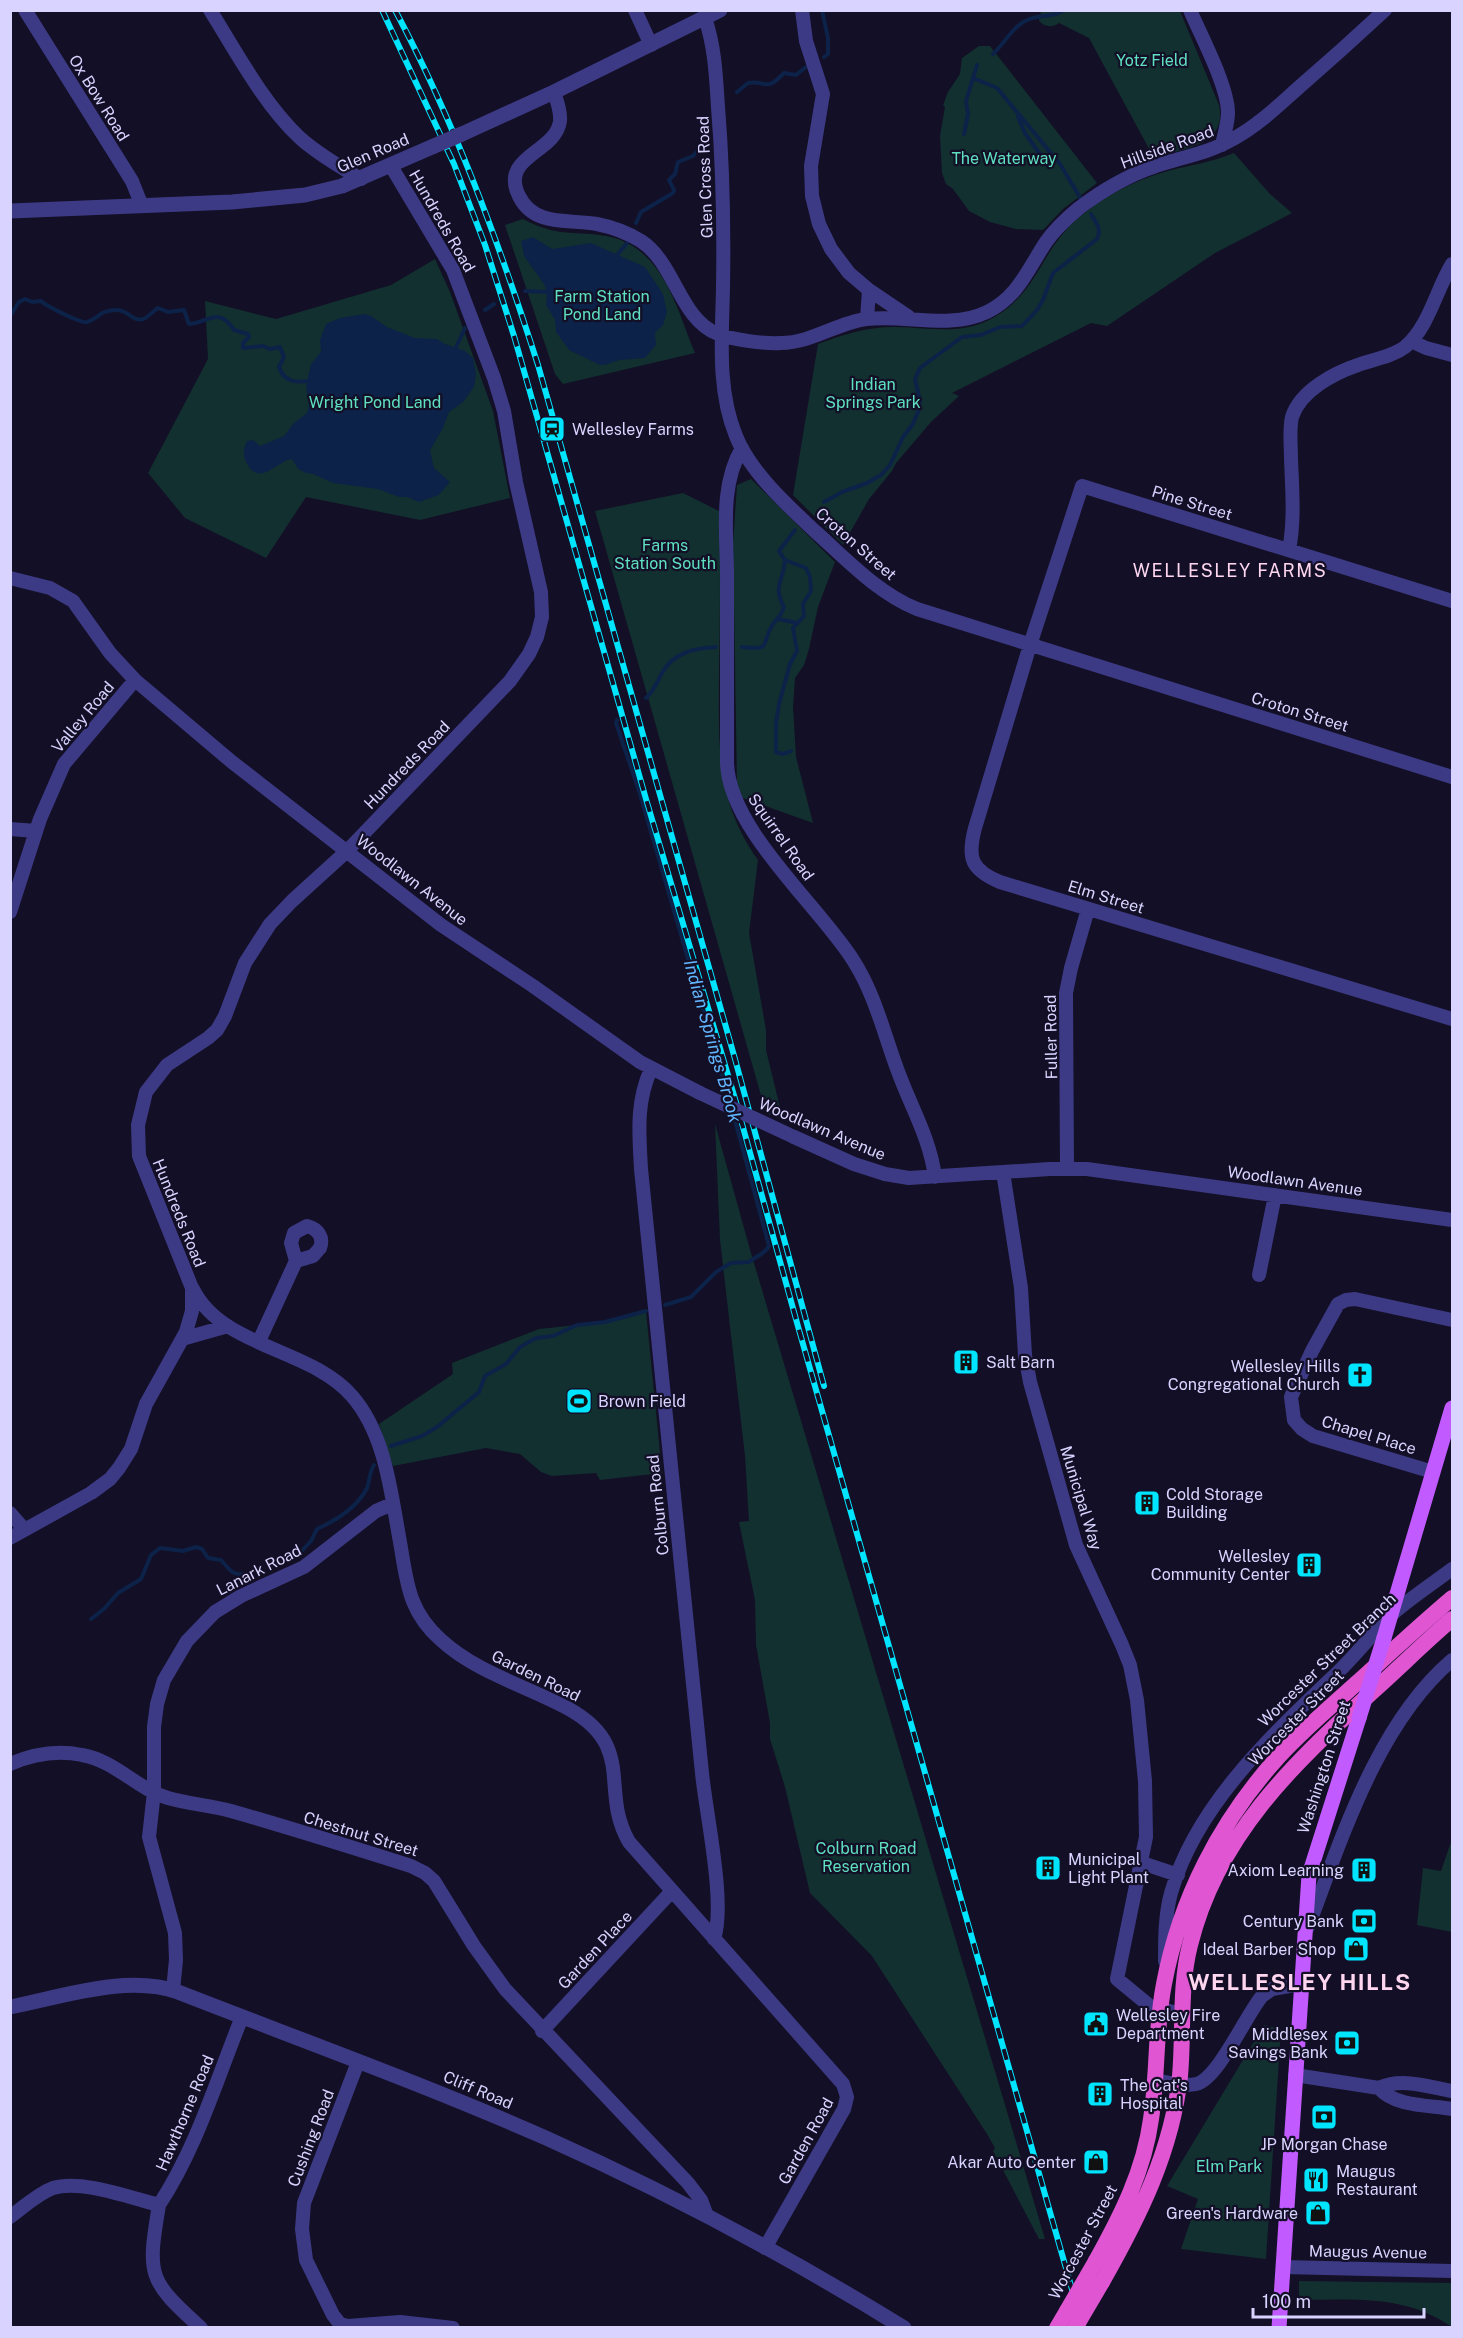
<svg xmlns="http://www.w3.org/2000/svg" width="1463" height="2338" viewBox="0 0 1463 2338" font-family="'Public Sans',sans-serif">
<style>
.green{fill:#12302f}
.water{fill:#0c2248}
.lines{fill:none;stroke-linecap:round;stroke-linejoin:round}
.stream{stroke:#0c2248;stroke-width:4}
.minor{stroke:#3d3a85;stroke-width:14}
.tertiary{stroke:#3d3a85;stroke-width:15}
.primary{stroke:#c25bff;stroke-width:15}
.trunk{stroke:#e055d1;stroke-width:16}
.rail-casing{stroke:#00e5ff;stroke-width:6}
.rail{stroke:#130f26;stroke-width:4;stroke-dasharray:11;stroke-linecap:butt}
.minor-bridge{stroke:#3d3a85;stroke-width:14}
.tertiary-bridge{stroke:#3d3a85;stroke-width:15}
.primary-bridge{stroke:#c25bff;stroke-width:15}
.trunk-bridge{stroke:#e055d1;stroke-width:16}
.labels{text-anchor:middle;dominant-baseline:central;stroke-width:4.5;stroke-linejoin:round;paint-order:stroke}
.park-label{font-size:16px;fill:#5fe0c0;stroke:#130f26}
.street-label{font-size:16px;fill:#d9d4ff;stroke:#130f26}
.poi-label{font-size:16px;fill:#d9d4ff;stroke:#130f26;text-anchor:start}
.neighbourhood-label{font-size:18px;letter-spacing:1.5px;fill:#ffd6f0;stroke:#130f26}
.water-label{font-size:18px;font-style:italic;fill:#62b6ff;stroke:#130f26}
.district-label{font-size:22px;font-weight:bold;letter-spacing:1.5px;fill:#ffd6f0;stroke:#130f26}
</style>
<rect width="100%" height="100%" fill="#130f26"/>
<path class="green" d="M 1041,11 L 1180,11 L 1219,105 C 1228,147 1181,148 1154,158 L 1089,38 L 1059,23 C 1052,28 1045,27 1039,21 Z
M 979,46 L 990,46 L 1097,183 L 1063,209 L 1043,230 L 1016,229 L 990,222 L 969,211 L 953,189 L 946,184 L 942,173 L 940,136 L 945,107 L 943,105 L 948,92 L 960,74 L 962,58 Z
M 1234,153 L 1270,194 L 1292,213 L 1215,253 L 1107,326 L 1091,323 L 952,393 L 959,396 L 931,422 L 896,463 L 892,471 L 869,499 L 843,545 L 793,495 L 818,344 C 842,335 866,327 893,327 C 925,327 957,335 987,321 C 1038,296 1038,254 1076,220 C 1102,197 1134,180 1168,171 C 1190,165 1213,162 1234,153 Z
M 523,219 C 556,236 566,231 599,235 C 661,241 675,304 695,353 L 563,384 L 555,374 L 505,225 Z
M 435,259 L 450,292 L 493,411 L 510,498 L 420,520 L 306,497 L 266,558 L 185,518 L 148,473 L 208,359 L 205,301 L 276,319 L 391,285 Z
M 751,479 L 835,562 L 818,607 L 809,649 L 804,665 L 795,678 L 793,707 L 796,757 L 813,823 L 740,797 L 737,784 L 733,543 L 737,485 Z
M 683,493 L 723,513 L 720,541 C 720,584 720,627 719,670 C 719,742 714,798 758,860 L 749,933 L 766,1030 L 766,1050 L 783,1120 L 766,1113 L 595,511 Z
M 715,1124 L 751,1253 L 1045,2239 L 1039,2239 L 993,2151 L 995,2148 L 987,2134 L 872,1956 L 810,1893 L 785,1787 L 770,1739 L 770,1723 L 756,1645 L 755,1600 L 739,1522 L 749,1521 L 745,1456 L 720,1240 Z
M 646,1311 L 662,1473 L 600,1480 L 596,1473 L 552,1476 L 541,1472 L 520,1454 L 486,1448 L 393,1466 L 379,1424 L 453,1374 L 452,1363 L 539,1329 L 605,1322 Z
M 1452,1839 L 1452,1932 L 1417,1925 L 1423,1868 L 1441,1871 Z
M 1264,2025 L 1281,2029 L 1266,2259 L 1181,2249 L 1198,2199 L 1167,2186 Z
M 1299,2281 L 1452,2283 L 1452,2327 C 1403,2294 1355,2300 1299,2300 Z"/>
<path class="water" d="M 533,237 L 552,249 L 591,243 L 645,267 L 663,294 L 667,312 L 663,325 L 655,333 L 656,345 L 645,358 L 619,360 L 605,365 L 600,365 L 569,350 L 556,332 L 555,320 L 546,305 L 547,292 L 544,284 L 524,256 L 521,241 Z
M 365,314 L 371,316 L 387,327 L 415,338 L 437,339 L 445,344 L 465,351 L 473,358 L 476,374 L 474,387 L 463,402 L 449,412 L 443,428 L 430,450 L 434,468 L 450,482 L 439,495 L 419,502 L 407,497 L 399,497 L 378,489 L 333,483 L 313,474 L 306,473 L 298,469 L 292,459 C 277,461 260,487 247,464 C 242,456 244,448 247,441 L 253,440 L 260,446 L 284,436 L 293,424 L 307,413 L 309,406 L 306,386 L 311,364 L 321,352 L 320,340 L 326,324 L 340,318 Z"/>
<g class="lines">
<path class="stream" d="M 822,10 L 828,38 L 828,54 L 824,57
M 993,54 C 1005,43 1012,27 1027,20 C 1039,14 1054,18 1064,10
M 977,65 L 973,78 L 997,88 L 1060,164 L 1081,199
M 737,92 L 748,83 C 768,80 765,93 784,73 L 796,75 L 806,67
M 1018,117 L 1025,133 L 1049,167
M 964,134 L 968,114 L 966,101 L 973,78
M 636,223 L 641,212 L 673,193 L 674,190 L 669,180 L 675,174 L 678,162 L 693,156 L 698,150
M 617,255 L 627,243
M 525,291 L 547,292
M 485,310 L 494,304
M 10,316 L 19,302 L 25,299 L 32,302 L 41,301 C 46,306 82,324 87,322 C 100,318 99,310 117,310 C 128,310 132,322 143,319 C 149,317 153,311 158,308 L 168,312 L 184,310 L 189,324 C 210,322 218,306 234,330 L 248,334 L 249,337 L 243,343 L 243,348 L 263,346 L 270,349 L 280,347 L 284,357 L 279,367 C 284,381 294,383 308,381
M 456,347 L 465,328
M 824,502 L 842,492 L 867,483 L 881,475 L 890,465 L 903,437 L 913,424 L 918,412 L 920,401 L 915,379 L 920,368 L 962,337 L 981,335 L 1000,327 L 1022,326 L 1037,310 L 1043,300 L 1053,273 L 1097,239 C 1102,228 1096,223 1091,214
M 785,560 L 806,568 L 810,577 L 811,591 L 803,604 L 804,616 L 793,628 L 797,651 L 790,664 L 779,704 L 776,723 L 776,752 L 783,754 L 791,751
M 778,619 L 797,623
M 742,647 C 773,651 760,644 773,624 C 778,618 782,614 784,607 C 772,586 784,580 785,560 L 779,551 L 795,530
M 646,698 C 654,691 657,682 662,673 C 673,653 694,648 716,647
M 617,720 L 616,723 L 639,791 L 730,1103
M 665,1305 L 691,1297 L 716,1272 L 731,1263 L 749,1262 C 756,1256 765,1254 769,1246 L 733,1113
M 391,1446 L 422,1436 L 437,1427 L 479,1392 L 485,1376 L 506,1364 L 520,1347 L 536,1338 L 553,1336 L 577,1325 L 605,1322 L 646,1311
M 272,1567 L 300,1553 L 311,1541 L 317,1529 C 337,1520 357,1508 367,1488 C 370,1480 369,1473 374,1465
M 91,1619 L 104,1609 L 118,1593 L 141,1579 L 151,1555 L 160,1548 L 183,1551 L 196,1547 L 202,1549 L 208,1558 L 221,1560 C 230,1570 232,1576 246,1574"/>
<path class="minor" d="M 25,10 L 132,181 L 142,206
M 210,10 C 237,53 263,103 300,138 C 318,154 340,167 361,179
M 635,10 L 651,45
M 802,10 L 806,41 L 823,94 L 811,166 L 812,196 L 819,224 L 831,249 L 849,273 L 869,290 L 909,317
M 1190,10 C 1201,36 1228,86 1228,113 C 1228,123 1224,135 1222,145
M 705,18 C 715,47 716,77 718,107 C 723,168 724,227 723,288 C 722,337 717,390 736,436 C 750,472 789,507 817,533 C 848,561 878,593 917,609 L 1452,777
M 554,92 C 557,101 561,111 560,121 C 556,153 499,156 519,196 C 534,227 569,219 597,224 C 612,227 628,233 641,241 C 675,263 680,320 718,334 C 734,340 764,344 781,343 C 811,343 837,323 866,319 C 906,314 949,330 987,312 C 1018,297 1028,269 1046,242 C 1055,229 1067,218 1079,208 C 1103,190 1128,175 1156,166 C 1182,157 1209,153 1233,139 C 1257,126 1277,107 1297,89 C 1327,63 1356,37 1385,10
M 867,319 L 869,290
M 1411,341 L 1426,348 L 1452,355
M 742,448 C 718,488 728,540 727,584 C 727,644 727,704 727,763 C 729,829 818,905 853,960 C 876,996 884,1035 899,1074 C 912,1109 930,1139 935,1177
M 1289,550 C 1295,519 1292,489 1291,458 C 1291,445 1289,430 1292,417 C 1300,391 1334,373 1358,365 C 1374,359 1392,357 1405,347 C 1429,327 1436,290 1452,264
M 10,578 L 50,588 L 73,601 L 110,653 L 135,680 L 232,762 L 441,925 L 533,986 L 640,1062 L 700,1093
M 1452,601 L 1082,486 L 1030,645 L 975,828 C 967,858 971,870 1000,882 L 1452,1019
M 10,829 L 36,831
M 10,912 L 40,819 L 64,764 L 135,680
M 651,1069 C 636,1102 639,1133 641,1169 L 702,1773 C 706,1814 726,1903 714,1939
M 794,1137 L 854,1164 L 885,1174 L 909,1178 L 1050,1169 L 1087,1169 L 1452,1220
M 1067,1168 L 1066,993 L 1071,968 L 1088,909
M 1003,1172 L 1021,1288 L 1025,1355 L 1030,1382 L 1076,1545 L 1122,1645 L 1130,1665 L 1137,1700 L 1145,1781 L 1146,1837 L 1117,1979 L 1151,2007 L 1183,2014
M 1259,1275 L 1275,1195
M 193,1289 C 222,1348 311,1348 352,1396 C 386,1435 391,1494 400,1542 C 407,1582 408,1611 441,1640 C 477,1673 527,1686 569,1709 C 637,1747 599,1790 629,1842 L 843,2084 L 847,2097 L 844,2109 L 765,2248
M 182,1339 L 228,1326
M 259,1341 L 296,1261 L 291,1243 L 294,1233 L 307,1226 C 318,1229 324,1237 320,1248 L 313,1256 L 296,1261
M 1433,1472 L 1313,1436 L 1302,1429 L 1294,1420 L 1291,1397 L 1312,1351 L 1338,1304 L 1346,1300 L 1355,1299 L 1452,1320
M 10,1513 L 24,1529
M 10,1538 L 91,1493 L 110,1479 L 119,1468 L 131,1449 L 146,1404 L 186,1332 L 192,1311 L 192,1288 L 139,1156 L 138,1125 L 146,1092 L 167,1065 L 208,1038 L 217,1030 L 225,1016 L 245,963 L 270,924 L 292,901 L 347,851 L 510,681 L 529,654 L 537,637 L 542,617 L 541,592 L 516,482 L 504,411 L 494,378 L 453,270 L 391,166
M 10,1764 C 33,1754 58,1750 82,1755 C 116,1761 137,1789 168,1798 C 188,1804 210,1805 231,1811 C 291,1828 351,1847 411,1866 L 425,1873 L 434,1881 L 474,1946 L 505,1989 L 688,2183 L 701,2200 L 707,2216
M 1142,1863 L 1178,1875
M 1308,1927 C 1342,1838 1377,1724 1452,1660
M 1165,1961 C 1165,1938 1165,1915 1171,1893 C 1196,1805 1273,1734 1337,1673 C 1356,1655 1372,1634 1390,1616 C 1409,1599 1432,1584 1452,1569
M 173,1990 L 176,1960 L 175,1933 L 149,1837 L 154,1792 L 154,1727 L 157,1704 L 164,1680 L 187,1641 L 215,1612 L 241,1596 L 304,1567 L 376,1511 L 392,1504
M 542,2031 L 672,1891
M 1295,2075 L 1379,2088 C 1401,2077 1429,2087 1452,2091
M 1154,2080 C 1167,2082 1183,2087 1196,2084 C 1218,2079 1246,2015 1262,1996 L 1272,1989 L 1301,1984
M 1379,2088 C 1395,2107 1429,2105 1452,2109
M 159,2205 C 147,2276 148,2280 201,2328
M 10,2217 C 24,2207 37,2194 53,2188 C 81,2179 131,2198 159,2205 C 197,2147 216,2081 242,2017
M 1283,2267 L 1452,2271
M 340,2324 L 348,2326 L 400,2322 L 453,2328
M 340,2328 L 340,2324 L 333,2315 L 306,2260 L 302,2229 L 304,2203 L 358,2062"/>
<path class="tertiary" d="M 462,134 L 554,92 L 720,10
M 10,211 L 232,202 L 305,195 L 342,186 L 434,146
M 10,2007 C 62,1997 127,1974 178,1992 C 301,2040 426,2085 546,2138 C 669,2193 789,2257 904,2328"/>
<path class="primary" d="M 1384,1638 L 1452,1408
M 1279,2328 L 1309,1875 L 1359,1718"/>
<path class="trunk" d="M 1096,2261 C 1121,2216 1144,2171 1151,2119 C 1158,2074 1155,2029 1164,1984 C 1180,1899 1220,1821 1279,1756 C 1303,1730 1331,1706 1358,1682 C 1389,1654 1420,1625 1452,1598
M 1102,2282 C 1139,2217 1172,2151 1180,2076 C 1184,2032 1179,1988 1190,1945 C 1217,1836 1292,1765 1372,1692 C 1399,1668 1425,1642 1452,1619
M 1057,2328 L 1067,2311"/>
<defs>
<path id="rail" d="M 382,10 L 454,164 L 485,245 L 514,336 L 646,799 L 736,1102 L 799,1330 L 1083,2328
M 395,10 C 455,123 499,243 538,365 L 735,1059 L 824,1386"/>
</defs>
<use href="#rail" class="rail-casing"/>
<use href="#rail" class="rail"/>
<path class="minor-bridge" d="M 700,1093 L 794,1137"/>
<path class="tertiary-bridge" d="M 434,146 L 462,134"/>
<path class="primary-bridge" d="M 1359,1718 L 1384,1638"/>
<path class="trunk-bridge" d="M 1067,2311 L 1096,2261
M 1075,2328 L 1102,2282"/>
</g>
<defs>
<symbol id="station-square" viewBox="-11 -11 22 22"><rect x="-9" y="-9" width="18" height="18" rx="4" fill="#00e5ff" stroke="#130f26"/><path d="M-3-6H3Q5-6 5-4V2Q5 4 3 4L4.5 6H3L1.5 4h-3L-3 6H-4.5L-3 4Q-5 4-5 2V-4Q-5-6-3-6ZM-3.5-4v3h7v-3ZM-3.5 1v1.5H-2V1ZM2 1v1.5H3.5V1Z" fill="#111"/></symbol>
<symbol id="building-square" viewBox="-11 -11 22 22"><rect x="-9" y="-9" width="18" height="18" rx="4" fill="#00e5ff" stroke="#130f26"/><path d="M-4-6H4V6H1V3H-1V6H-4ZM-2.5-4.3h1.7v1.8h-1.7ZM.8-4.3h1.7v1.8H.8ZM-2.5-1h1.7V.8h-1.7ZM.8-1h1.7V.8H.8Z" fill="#111"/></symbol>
<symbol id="church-square" viewBox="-11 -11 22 22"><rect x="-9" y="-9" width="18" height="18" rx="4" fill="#00e5ff" stroke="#130f26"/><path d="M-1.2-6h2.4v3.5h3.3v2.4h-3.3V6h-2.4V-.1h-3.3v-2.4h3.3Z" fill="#111"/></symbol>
<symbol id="stadium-square" viewBox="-11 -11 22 22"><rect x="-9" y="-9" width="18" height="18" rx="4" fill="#00e5ff" stroke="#130f26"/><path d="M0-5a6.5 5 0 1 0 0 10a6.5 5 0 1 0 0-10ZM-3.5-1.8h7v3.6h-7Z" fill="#111"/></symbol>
<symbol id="bank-square" viewBox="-11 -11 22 22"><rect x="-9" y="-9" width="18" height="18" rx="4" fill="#00e5ff" stroke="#130f26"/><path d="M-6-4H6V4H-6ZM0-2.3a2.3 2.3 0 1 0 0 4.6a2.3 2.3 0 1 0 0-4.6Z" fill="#111"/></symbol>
<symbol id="shop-square" viewBox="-11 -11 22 22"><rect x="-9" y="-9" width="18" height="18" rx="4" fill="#00e5ff" stroke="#130f26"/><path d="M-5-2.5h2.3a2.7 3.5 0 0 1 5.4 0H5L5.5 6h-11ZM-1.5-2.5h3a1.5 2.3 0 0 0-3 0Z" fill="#111"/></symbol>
<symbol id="civic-square" viewBox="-11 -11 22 22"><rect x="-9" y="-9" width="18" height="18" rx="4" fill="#00e5ff" stroke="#130f26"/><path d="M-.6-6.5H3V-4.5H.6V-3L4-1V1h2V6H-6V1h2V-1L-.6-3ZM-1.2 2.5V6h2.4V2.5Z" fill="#111"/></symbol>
<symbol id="restaurant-square" viewBox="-11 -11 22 22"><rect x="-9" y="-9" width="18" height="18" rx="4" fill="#00e5ff" stroke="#130f26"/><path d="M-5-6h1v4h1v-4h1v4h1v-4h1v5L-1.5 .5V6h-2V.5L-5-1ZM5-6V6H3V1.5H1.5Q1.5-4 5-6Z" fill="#111"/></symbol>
</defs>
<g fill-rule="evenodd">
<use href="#station-square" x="537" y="414" width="30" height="30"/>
<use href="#building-square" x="951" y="1347" width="30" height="30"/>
<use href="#church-square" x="1345" y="1360" width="30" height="30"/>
<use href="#stadium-square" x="564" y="1386" width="30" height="30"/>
<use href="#building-square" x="1132" y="1488" width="30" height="30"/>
<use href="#building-square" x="1294" y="1550" width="30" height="30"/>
<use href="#building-square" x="1033" y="1853" width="30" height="30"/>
<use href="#building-square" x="1349" y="1855" width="30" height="30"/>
<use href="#bank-square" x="1349" y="1906" width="30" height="30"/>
<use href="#shop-square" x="1341" y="1934" width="30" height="30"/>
<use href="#civic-square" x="1081" y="2009" width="30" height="30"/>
<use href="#bank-square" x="1332" y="2028" width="30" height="30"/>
<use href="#building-square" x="1085" y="2079" width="30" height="30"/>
<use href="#bank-square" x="1309" y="2102" width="30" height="30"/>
<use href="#shop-square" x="1081" y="2147" width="30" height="30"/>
<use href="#restaurant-square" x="1301" y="2165" width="30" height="30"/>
<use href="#shop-square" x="1303" y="2198" width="30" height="30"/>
</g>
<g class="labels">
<g class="park-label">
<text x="1152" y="60">Yotz Field</text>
<text x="1004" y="158">The Waterway</text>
<text x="602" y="296">Farm Station<tspan x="602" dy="18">Pond Land</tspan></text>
<text x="873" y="384">Indian<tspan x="873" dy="18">Springs Park</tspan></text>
<text x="375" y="402">Wright Pond Land</text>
<text x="665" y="545">Farms<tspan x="665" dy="18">Station South</tspan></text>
<text x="866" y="1848">Colburn Road<tspan x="866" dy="18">Reservation</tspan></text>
<text x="1229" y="2166">Elm Park</text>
</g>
<g class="street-label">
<text transform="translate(99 98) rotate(58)">Ox Bow Road</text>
<text transform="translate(1167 147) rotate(-20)">Hillside Road</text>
<text transform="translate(373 153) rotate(-23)">Glen Road</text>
<text transform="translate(705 177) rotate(-92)">Glen Cross Road</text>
<text transform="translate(442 221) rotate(60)">Hundreds Road</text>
<text transform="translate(1192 503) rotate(17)">Pine Street</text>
<text transform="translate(856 544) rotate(41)">Croton Street</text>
<text transform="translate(1300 712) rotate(17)">Croton Street</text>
<text transform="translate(83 717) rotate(-50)">Valley Road</text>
<text transform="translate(407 765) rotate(-46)">Hundreds Road</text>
<text transform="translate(781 837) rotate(55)">Squirrel Road</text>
<text transform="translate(412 880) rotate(38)">Woodlawn Avenue</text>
<text transform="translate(1106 897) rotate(17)">Elm Street</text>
<text transform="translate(1051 1037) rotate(-91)">Fuller Road</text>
<text transform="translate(822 1129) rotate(23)">Woodlawn Avenue</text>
<text transform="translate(1295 1181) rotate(8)">Woodlawn Avenue</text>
<text transform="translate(179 1213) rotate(68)">Hundreds Road</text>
<text transform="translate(1369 1435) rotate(17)">Chapel Place</text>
<text transform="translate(1081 1498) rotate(73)">Municipal Way</text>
<text transform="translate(658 1505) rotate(-96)">Colburn Road</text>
<text transform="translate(259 1570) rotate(-27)">Lanark Road</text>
<text transform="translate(1327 1660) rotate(-44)">Worcester Street Branch</text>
<text transform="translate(536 1676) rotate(26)">Garden Road</text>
<text transform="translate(1296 1718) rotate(-45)">Worcester Street</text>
<text transform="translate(1324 1767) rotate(-72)">Washington Street</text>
<text transform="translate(361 1834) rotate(17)">Chestnut Street</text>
<text transform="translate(595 1950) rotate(-47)">Garden Place</text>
<text transform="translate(478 2090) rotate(23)">Cliff Road</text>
<text transform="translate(185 2113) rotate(-67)">Hawthorne Road</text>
<text transform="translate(311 2138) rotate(-69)">Cushing Road</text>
<text transform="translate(806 2141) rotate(-61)">Garden Road</text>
<text transform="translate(1083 2242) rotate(-62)">Worcester Street</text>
<text transform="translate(1368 2252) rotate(1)">Maugus Avenue</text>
</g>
<g class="poi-label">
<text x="572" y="429">Wellesley Farms</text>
<text x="986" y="1362">Salt Barn</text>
<text x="1340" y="1366" text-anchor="end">Wellesley Hills<tspan x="1340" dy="18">Congregational Church</tspan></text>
<text x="598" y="1401">Brown Field</text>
<text x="1166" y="1494">Cold Storage<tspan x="1166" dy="18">Building</tspan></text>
<text x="1290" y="1556" text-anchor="end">Wellesley<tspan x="1290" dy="18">Community Center</tspan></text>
<text x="1068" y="1859">Municipal<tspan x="1068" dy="18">Light Plant</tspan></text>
<text x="1344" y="1870" text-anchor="end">Axiom Learning</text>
<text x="1344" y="1921" text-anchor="end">Century Bank</text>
<text x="1336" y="1949" text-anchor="end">Ideal Barber Shop</text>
<text x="1116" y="2015">Wellesley Fire<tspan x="1116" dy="18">Department</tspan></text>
<text x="1328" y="2034" text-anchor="end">Middlesex<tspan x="1328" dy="18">Savings Bank</tspan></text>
<text x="1120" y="2085">The Cat's<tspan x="1120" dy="18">Hospital</tspan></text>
<text x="1324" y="2144" text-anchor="middle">JP Morgan Chase</text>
<text x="1076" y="2162" text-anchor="end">Akar Auto Center</text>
<text x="1336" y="2171">Maugus<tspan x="1336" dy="18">Restaurant</tspan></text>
<text x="1298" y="2213" text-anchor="end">Green's Hardware</text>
</g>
<g class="neighbourhood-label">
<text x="1230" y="570">WELLESLEY FARMS</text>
</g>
<g class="water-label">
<text transform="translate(713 1041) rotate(74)">Indian Springs Brook</text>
</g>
<g class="district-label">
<text x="1300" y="1982">WELLESLEY HILLS</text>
</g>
</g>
<rect width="1463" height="2338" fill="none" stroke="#d9d4ff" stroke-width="24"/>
<path d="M1253 2308v9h171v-9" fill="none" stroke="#d9d4ff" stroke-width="3"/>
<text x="1262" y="2308" font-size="18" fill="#d9d4ff" stroke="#130f26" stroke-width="4.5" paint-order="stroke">100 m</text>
</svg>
